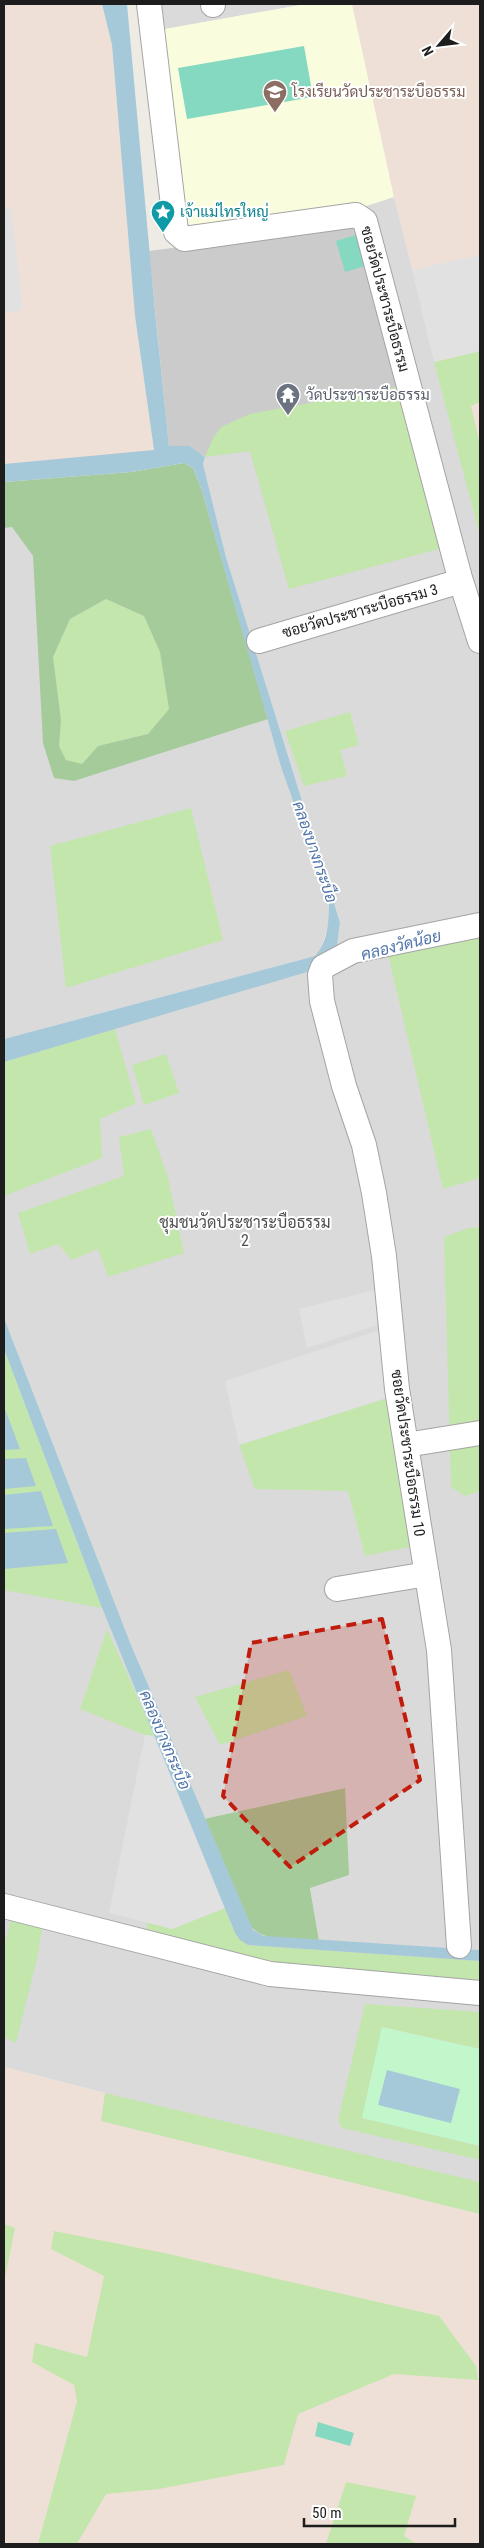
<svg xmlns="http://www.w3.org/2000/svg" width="484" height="2548" viewBox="0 0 484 2548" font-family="'Roboto Condensed',Sarabun,sans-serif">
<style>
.residential{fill:#dbdada}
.education{fill:#fafddd}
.religious{fill:#cbcbcb}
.military{fill:#efe0d7}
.grass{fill:#c3e6ac}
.forest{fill:#a5cb9a;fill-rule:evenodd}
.park{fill:#c2f6cb}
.pitch{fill:#85d9c0}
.parking{fill:#e1e1e1}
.water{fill:#a6c9d9}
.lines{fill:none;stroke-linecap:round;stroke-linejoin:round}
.minor-casing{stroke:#a4a4a4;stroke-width:26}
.minor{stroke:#fff;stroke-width:24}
.marked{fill:#c01b0b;fill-opacity:0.2;stroke:#c01b0b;stroke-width:4;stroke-dasharray:10 6;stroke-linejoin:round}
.labels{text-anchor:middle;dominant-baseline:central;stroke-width:4;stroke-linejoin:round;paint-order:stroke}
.education-label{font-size:15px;fill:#785e54;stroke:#fff;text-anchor:start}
.culture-label{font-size:15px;fill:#0d838f;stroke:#fff;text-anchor:start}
.street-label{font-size:15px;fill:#1d1d1d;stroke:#fff}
.worship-label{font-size:15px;fill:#5b616d;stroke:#fff;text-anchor:start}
.water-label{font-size:16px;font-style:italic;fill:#4f74a8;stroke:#fff}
.neighbourhood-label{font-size:16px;fill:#505050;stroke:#fff}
</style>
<rect width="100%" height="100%" fill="#eeebe4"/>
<path class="residential" d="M 161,4 L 306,4 L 165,29 Z
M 394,197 L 480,536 L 480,1950 L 319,1941 L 310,1887 L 344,1788 L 204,1819 L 131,1645 L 4,1318 L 4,1062 L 336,954 L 340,921 L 226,557 L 203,464 L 205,457 L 250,451 L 289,589 L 446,547 L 358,207 Z
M 4,482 L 201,488 L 281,767 L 329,903 L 329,923 L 320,951 L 315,956 L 4,1039 Z
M 4,1349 L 102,1608 L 235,1933 L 480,1961 L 480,2214 L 101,2121 L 105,2093 L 4,2067 Z"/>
<path class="education" d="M 306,4 L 352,4 L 394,197 L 366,206 L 196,231 L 185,220 L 165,29 Z"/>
<path class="religious" d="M 347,225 L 360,232 L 446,547 L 289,589 L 250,451 L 205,457 L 190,446 L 169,446 L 149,251 Z"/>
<path class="military" d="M 4,4 L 102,4 L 112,45 L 135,316 L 154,451 L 4,464 Z
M 352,4 L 480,4 L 480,536 L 394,197 Z
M 4,2067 L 105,2093 L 102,2121 L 480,2214 L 480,2544 L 4,2544 Z"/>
<path class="grass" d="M 480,351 L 480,402 L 471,406 L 480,445 L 480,536 L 434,362 Z
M 402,386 L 446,547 L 289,589 L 250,451 L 205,457 L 212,440 L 221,427 L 250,414 Z
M 106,599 L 144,616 L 160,652 L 169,709 L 148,734 L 98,746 L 82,764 L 66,760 L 59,746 L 61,720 L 53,657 L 70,619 Z
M 350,712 L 359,745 L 340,750 L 347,776 L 304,786 L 285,731 Z
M 191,808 L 223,940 L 66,988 L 50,846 Z
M 480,934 L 480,1178 L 443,1189 L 388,954 Z
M 115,1029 L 136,1103 L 100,1119 L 102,1158 L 4,1196 L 4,1062 Z
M 166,1054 L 179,1093 L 144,1105 L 132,1065 Z
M 151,1129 L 168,1178 L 184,1253 L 108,1277 L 98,1249 L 72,1260 L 58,1244 L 30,1254 L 18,1213 L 124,1176 L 119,1137 Z
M 480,1227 L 480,1491 L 465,1496 L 451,1487 L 444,1237 L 469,1228 Z
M 4,1349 L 102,1608 L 4,1590 Z
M 393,1396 L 419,1545 L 365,1556 L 348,1491 L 255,1489 L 239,1445 Z
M 107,1629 L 155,1736 L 145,1735 L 80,1709 Z
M 289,1670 L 307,1716 L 220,1745 L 195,1697 Z
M 225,1908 C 231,1923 234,1936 248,1945 L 480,1961 L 480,1980 L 286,1967 L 147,1934 L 147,1922 L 172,1929 Z
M 11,1920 L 42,1929 L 37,1959 L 16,2043 L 4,2037 L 4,1947 Z
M 365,2004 L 480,2012 L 480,2049 L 382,2027 L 362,2118 L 480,2146 L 480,2160 L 342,2128 L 338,2120 Z
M 105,2093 L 480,2182 L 480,2214 L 101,2121 Z
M 4,2224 L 15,2228 L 4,2282 Z
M 54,2231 L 164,2253 L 439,2316 L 476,2366 L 478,2380 L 394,2374 L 298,2414 L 284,2465 L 159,2489 L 106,2494 L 77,2544 L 38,2544 L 77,2401 L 74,2385 L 32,2362 L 35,2343 L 87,2357 L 104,2276 L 51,2249 Z
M 346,2482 L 416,2496 L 404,2536 L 417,2544 L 326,2544 Z"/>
<path class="forest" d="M 184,463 L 193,468 L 201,488 L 268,719 L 74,781 L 54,778 L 43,743 L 33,556 L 12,527 L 4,528 L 4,482 L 131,472 ZM 106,599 L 144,616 L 160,652 L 169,709 L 148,734 L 98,746 L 82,764 L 66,760 L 59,746 L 61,720 L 53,657 L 70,619 Z
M 345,1788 L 349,1875 L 310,1888 L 319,1941 C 299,1939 261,1944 249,1924 L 204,1819 Z"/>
<path class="park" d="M 382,2027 L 480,2049 L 480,2146 L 362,2118 Z"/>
<path class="pitch" d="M 304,46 L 313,97 L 187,119 L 178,68 Z
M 356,235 L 365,266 L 345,272 L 336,241 Z
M 318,2422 L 354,2433 L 350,2446 L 315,2436 Z"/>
<path class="parking" d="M 4,208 L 11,208 L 23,310 L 4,313 Z
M 480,255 L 480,351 L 434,362 L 412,270 Z
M 383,1288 L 386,1322 L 307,1348 L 299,1309 Z
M 386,1328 L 393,1396 L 239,1445 L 225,1381 Z
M 145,1735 L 155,1736 L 225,1908 L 172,1929 L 109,1913 Z"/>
<path class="water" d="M 102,4 L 127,4 L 155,311 L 169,446 L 190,446 L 205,457 L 203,464 L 226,557 L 340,922 L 336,954 L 317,969 L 4,1062 L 4,1039 L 315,956 C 328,942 329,921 329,903 L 281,767 L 201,488 L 193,468 L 184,463 L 131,472 L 4,482 L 4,464 L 154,450 L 135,316 L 112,45 Z
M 4,1318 L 131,1645 L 253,1930 L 264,1936 L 480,1950 L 480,1961 L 248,1945 L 240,1940 L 235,1933 L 102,1608 L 4,1349 Z
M 4,1409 L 5,1409 L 20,1449 L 4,1450 Z
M 26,1458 L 36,1486 L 4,1489 L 4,1459 Z
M 41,1491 L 53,1526 L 4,1529 L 4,1495 Z
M 56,1529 L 68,1563 L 4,1569 L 4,1533 Z
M 387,2070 L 460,2089 L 451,2123 L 378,2105 Z"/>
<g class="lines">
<defs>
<path id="minor" d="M 149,4 L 175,222 L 176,232 L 184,239 L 356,215 L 365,221 L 460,578 L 480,641
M 213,4 L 213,5
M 259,641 L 461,581
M 406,1445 L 480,1433
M 337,1589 L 427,1574
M 4,1906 L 270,1974 L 480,1993
M 459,1946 L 439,1650 L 397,1389 L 384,1256 L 374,1193 L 364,1145 L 344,1086 L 322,1001 L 320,975 L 323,967 L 353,951 L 480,925"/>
</defs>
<use href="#minor" class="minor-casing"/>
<use href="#minor" class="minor"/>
</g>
<path class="marked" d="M 382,1619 L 420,1780 L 290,1867 L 223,1796 L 251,1643 Z"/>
<defs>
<symbol id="school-pin" viewBox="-11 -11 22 30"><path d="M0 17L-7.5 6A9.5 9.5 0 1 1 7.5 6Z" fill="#8d6e63" stroke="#fff"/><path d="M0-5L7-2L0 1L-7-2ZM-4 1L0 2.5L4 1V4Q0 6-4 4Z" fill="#fff"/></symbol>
<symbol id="sight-pin" viewBox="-11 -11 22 30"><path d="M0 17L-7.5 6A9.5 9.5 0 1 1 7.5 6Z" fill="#0f9aa8" stroke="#fff"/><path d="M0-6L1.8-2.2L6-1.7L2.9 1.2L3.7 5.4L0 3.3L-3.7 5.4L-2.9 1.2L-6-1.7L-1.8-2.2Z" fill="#fff"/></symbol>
<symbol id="temple-pin" viewBox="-11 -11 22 30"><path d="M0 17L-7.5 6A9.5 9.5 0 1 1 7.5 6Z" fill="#6b7280" stroke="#fff"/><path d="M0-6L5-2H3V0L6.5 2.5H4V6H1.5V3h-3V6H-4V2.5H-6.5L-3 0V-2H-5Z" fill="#fff"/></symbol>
</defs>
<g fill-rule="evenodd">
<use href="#school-pin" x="261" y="78" width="28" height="38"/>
<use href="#sight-pin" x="149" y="198" width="28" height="38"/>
<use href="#temple-pin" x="274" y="381" width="28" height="38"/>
</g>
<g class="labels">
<g class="education-label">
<text x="292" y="92">โรงเรียนวัดประชาระบือธรรม</text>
</g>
<g class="culture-label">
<text x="180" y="212">เจ้าแม่ไทรใหญ่</text>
</g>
<g class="street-label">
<text transform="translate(385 299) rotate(75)">ซอยวัดประชาระบือธรรม</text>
<text transform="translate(360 611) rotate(-16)">ซอยวัดประชาระบือธรรม 3</text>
<text transform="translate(408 1453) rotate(82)">ซอยวัดประชาระบือธรรม 10</text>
</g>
<g class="worship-label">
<text x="306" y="395">วัดประชาระบือธรรม</text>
</g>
<g class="water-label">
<text transform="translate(315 852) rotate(71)">คลองบางกระบือ</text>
<text transform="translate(401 945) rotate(-14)">คลองวัดน้อย</text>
<text transform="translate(165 1740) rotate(67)">คลองบางกระบือ</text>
</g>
<g class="neighbourhood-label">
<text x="245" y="1222">ชุมชนวัดประชาระบือธรรม<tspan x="245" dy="18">2</tspan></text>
</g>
</g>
<rect width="484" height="2548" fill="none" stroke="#1d1d1d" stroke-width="10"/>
<g transform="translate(439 45) rotate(242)" stroke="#ffffff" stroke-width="4" paint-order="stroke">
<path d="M0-4L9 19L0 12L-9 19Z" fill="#1d1d1d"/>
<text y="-8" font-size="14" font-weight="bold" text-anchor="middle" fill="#1d1d1d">N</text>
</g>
<path d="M304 2518v8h151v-8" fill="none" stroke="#1d1d1d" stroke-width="2.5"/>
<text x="312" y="2518" font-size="15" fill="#1d1d1d" stroke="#ffffff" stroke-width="4" paint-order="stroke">50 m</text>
</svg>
